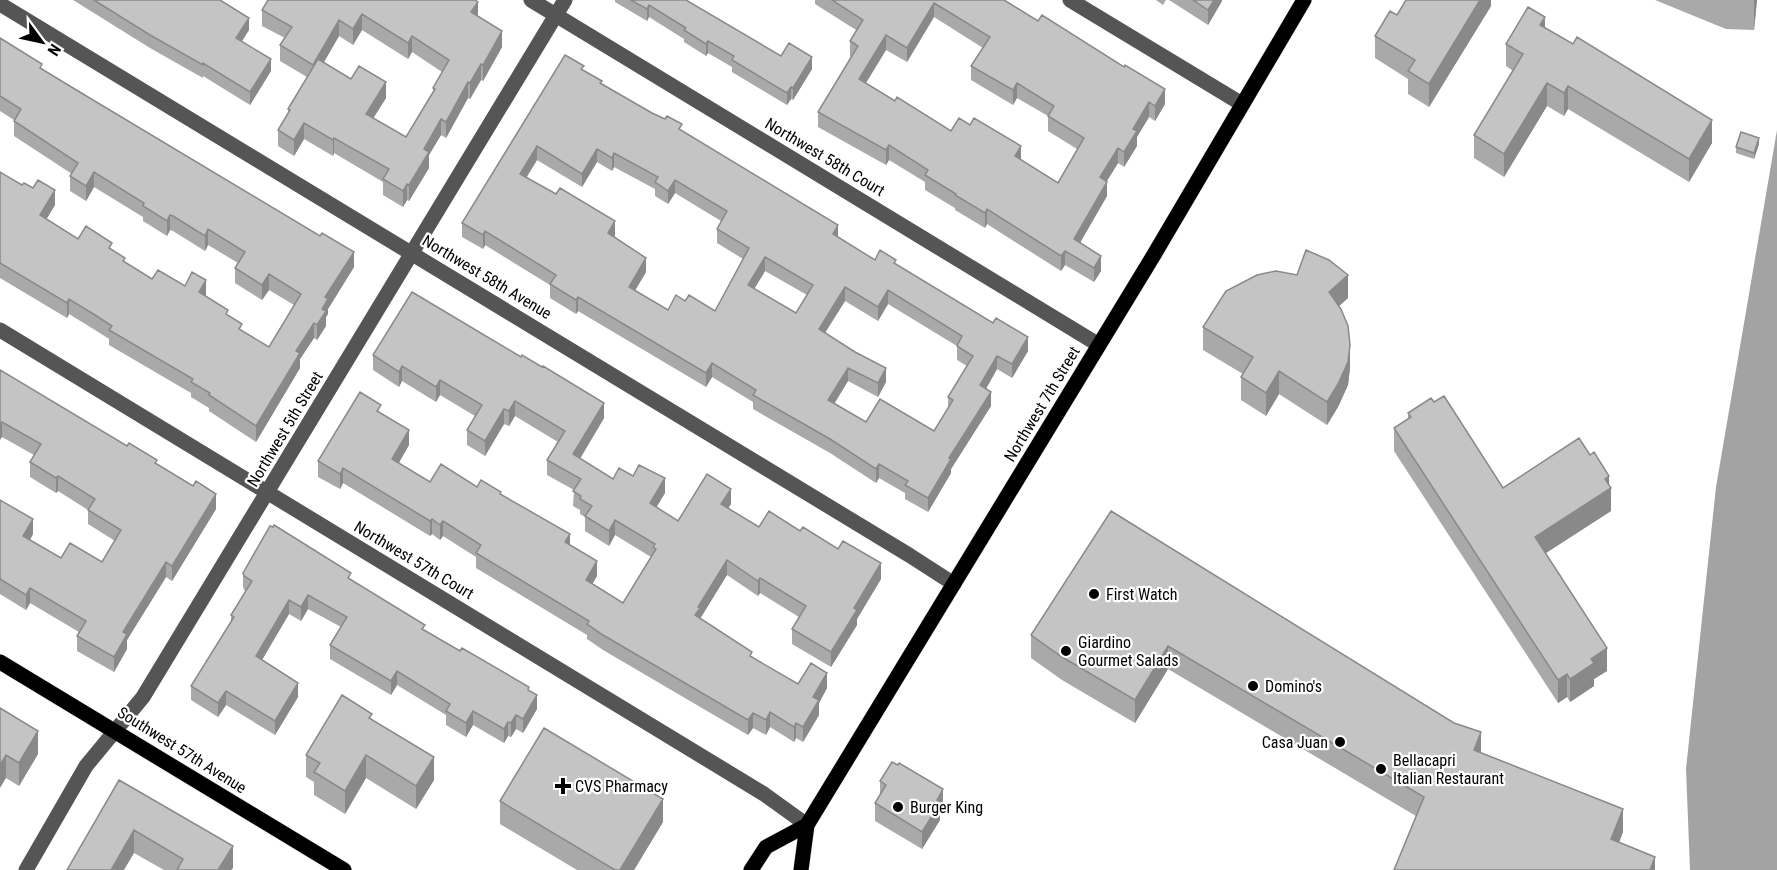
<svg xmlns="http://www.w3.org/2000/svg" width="1777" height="870" viewBox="0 0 1777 870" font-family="'Roboto Condensed',sans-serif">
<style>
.water{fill:#a3a3a3}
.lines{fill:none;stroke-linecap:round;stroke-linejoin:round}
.major-casing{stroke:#dbdbdb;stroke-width:16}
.minor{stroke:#555;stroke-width:15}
.major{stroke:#000;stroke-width:15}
.wall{fill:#a9a9a9;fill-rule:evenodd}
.shaded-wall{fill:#898989}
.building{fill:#c4c4c4;stroke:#898989;stroke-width:1.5;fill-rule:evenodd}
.poi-dot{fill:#000;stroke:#fff;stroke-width:2}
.labels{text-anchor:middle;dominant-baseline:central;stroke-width:4.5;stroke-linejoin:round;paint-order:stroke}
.street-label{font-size:16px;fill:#000;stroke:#fff}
.poi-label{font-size:16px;fill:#000;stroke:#fff;text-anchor:start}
</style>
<rect width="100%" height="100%" fill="#fff"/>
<path class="water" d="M 1777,130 L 1777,870 L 1690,870 L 1686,769 L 1716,487 Z"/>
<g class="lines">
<defs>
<path id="major" d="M 0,662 L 344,870
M 751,870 L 766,847 L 807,825
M 801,870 L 807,825 L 1155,253 L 1304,0"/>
</defs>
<use href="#major" class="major-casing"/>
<path class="minor" d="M 531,0 L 1099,345
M 1070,0 L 1242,104
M 0,4 L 909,555 L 954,584
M 0,330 L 764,794 L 807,825
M 26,870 L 86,766 L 143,697 L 565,0"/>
<use href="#major" class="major"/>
</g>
<path class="wall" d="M 73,0 L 220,0 L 249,30 L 242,41 L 271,71 L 250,105 L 203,76 L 203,78 L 150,48 Z
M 615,0 L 686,0 L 781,56 L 812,69 L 793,100 L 791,99 L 787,105 L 732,72 L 732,67 L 708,53 L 706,56 L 684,42 L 684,39 L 649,17 L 647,21 L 615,2 Z
M 815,0 L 1004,0 L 1165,104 L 1155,121 L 1149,117 L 1137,137 L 1137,146 L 1124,167 L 1118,163 L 1107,181 L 1107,196 L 1080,243 L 1101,271 L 1094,282 L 1065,265 L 1061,271 L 987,224 L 985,228 L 955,210 L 955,208 L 925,190 L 925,182 L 889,160 L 886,165 L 818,127 L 818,112 L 851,57 L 850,56 L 850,41 L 856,30 L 815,4 ZM 934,17 L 983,48 L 971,66 L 971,80 L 1013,105 L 1017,98 L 1048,116 L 1048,131 L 1077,149 L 1058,183 L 1021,160 L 951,131 L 895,101 L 866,83 L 886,50 L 907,62 Z
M 1156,0 L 1166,0 L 1163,5 Z
M 1169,0 L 1222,0 L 1222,1 L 1208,25 Z
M 1491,0 L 1491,6 L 1429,107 L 1408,94 L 1408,79 L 1375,58 L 1375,36 L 1397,15 Z
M 1655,0 L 1757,0 L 1754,30 L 1726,29 Z
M 262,10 L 478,16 L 502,47 L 483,81 L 481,80 L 470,99 L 468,98 L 446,138 L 441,135 L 429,155 L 429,168 L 409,201 L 407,200 L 403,207 L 383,195 L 383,182 L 334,153 L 333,156 L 304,139 L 294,156 L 278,146 L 278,130 L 288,114 L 288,109 L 307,77 L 280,61 L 280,45 L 285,38 L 262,26 ZM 362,30 L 408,59 L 412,52 L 442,72 L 433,88 L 433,92 L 406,137 L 373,118 L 386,98 L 351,79 L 324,62 L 339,36 L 353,45 Z
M 1545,27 L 1712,143 L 1689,182 L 1568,109 L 1564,116 L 1547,106 L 1504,177 L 1474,158 L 1474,135 L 1513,71 L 1506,66 L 1506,44 Z
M 0,38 L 42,69 L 354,267 L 328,309 L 328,314 L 326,317 L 326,326 L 317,340 L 314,338 L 300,359 L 300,368 L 256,442 L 209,411 L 209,408 L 191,397 L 191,393 L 109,345 L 109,339 L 95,330 L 69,314 L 67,318 L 0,278 L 0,172 L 55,205 L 46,219 L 78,239 L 112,249 L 125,263 L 152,279 L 185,286 L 206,295 L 205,296 L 228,315 L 242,331 L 269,347 L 294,305 L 269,290 L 262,300 L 235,283 L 235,268 L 238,263 L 208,245 L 205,251 L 173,231 L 170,230 L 167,236 L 143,221 L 143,217 L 94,187 L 86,201 L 70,191 L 70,176 L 72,174 L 14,136 L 14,120 L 0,111 Z
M 584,71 L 602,84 L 682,131 L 838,237 L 875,260 L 896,264 L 1028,351 L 1012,378 L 997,369 L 986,389 L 991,406 L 951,469 L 951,473 L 928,512 L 905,499 L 905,493 L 879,478 L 876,483 L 830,453 L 753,409 L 753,402 L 712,377 L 706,387 L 578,311 L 576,314 L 550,298 L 550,285 L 485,245 L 483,249 L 462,237 L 462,223 ZM 537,160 L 582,187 L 597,162 L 612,171 L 614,167 L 655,189 L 655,196 L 668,204 L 675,193 L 721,221 L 717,229 L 717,243 L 743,259 L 715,311 L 685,301 L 668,310 L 635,290 L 646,272 L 614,237 L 615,235 L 527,177 ZM 765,271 L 807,295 L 796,313 L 754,289 ZM 845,301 L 878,321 L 888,304 L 957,346 L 957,360 L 967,366 L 948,397 L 948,409 L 934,431 L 866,422 L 835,403 L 848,381 L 878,397 L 886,382 L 825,333 Z
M 1759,144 L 1754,159 L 1736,153 L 1736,147 Z
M 1348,298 L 1339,306 L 1350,368 L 1348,385 L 1338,407 L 1327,425 L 1279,394 L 1266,416 L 1241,400 L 1241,377 L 1243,374 L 1203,350 L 1203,327 Z
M 373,355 L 604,418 L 580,459 L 613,479 L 633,476 L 665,493 L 656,507 L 678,521 L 731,504 L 728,508 L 759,527 L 800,531 L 881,579 L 857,619 L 857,625 L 831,667 L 792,644 L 792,629 L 799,617 L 760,593 L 758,596 L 727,575 L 700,618 L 752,657 L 798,684 L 827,688 L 819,703 L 819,715 L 803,742 L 796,738 L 794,742 L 770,727 L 766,735 L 753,728 L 748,735 L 603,650 L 587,639 L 587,635 L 476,568 L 476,557 L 443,536 L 440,540 L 432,534 L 430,536 L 343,483 L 340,489 L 318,477 L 318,461 L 381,413 L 409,445 L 399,463 L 430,482 L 477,487 L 501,494 L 570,545 L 597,576 L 592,584 L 623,603 L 651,557 L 615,535 L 609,546 L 585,531 L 585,517 L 580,514 L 580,510 L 573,506 L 574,490 L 547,475 L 547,460 L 558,442 L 515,416 L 509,426 L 504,424 L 485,456 L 467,445 L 467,430 L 475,416 L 440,395 L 436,402 L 402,381 L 399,387 L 373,370 Z
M 0,370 L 157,464 L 216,509 L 172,581 L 166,577 L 127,640 L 127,649 L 114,672 L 77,651 L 77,636 L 79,632 L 30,603 L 26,610 L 0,594 L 0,500 L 33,534 L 30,540 L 61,558 L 102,562 L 115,541 L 88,524 L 88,510 L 58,491 L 56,493 L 30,477 L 30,462 L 34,455 L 2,437 Z
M 1434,402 L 1503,488 L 1609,485 L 1611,511 L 1546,553 L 1607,671 L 1594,679 L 1594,686 L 1570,702 L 1567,697 L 1558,703 L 1394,451 L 1394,428 L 1408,420 L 1408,413 Z
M 1111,511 L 1481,753 L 1623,832 L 1619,843 L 1655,870 L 1416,816 L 1168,669 L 1135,723 L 1062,680 L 1031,658 L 1031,635 Z
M 243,573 L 351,580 L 425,630 L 460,651 L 529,691 L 537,709 L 523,733 L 516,729 L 511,737 L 508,736 L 504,743 L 473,725 L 466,737 L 446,725 L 446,715 L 397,685 L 391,695 L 330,659 L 330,645 L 341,627 L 308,609 L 301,621 L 289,614 L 262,660 L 298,697 L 275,735 L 226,705 L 218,717 L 191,700 L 191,686 L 231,622 L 231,615 L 246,591 L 244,590 L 243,587 Z
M 0,708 L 38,754 L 19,786 L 6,778 Z
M 372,719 L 434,780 L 416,809 L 366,778 L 345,814 L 314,795 L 314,782 L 306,777 L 306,755 Z
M 119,780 L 233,868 L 231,870 L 164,870 L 134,853 Z
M 880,781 L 943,807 L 940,812 L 940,820 L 922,849 L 875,821 L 875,803 L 880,795 Z
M 500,801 L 663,822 L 634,870 L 577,870 L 500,824 Z"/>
<path class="shaded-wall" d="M 1214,0 L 1222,0 L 1222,1 L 1208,25 L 1208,10 Z
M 1480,0 L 1491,0 L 1491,6 L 1429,107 L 1429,84 Z
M 1754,0 L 1757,0 L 1754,30 Z
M 478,2 L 478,18 L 471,12 Z
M 934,3 L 934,17 L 907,62 L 907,48 Z
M 649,5 L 649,17 L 647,21 L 647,9 Z
M 362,14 L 362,30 L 353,45 L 353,29 Z
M 1545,17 L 1545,40 L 1540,25 Z
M 249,18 L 249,30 L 236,50 L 236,38 Z
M 339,20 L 339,36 L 313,81 L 313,65 Z
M 502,31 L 502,47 L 483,81 L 483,65 Z
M 886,35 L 886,50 L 859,94 L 859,79 Z
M 412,36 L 412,52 L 408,59 L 408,43 Z
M 708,41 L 708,53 L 706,56 L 706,44 Z
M 812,57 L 812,69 L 793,100 L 793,88 Z
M 271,59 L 271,71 L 250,105 L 250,92 Z
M 481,64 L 481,80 L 470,99 L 470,83 Z
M 386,82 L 386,98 L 366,130 L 366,114 Z
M 468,82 L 468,98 L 446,138 L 446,122 Z
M 1017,83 L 1017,98 L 1013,105 L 1013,90 Z
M 1547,83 L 1547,106 L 1504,177 L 1504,154 Z
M 1568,86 L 1568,109 L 1564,116 L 1564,93 Z
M 791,87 L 791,99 L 787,105 L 787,93 Z
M 1165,89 L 1165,104 L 1155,121 L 1155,106 Z
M 1149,102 L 1149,117 L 1137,137 L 1137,146 L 1124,167 L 1124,152 L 1133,129 Z
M 441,119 L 441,135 L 429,155 L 429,168 L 409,201 L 409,185 L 424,149 Z
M 1712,120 L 1712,143 L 1689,182 L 1689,159 Z
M 304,123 L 304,139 L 294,156 L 294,140 Z
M 334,138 L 334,153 L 333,156 L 333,140 Z
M 1759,138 L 1759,144 L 1754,159 L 1754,153 Z
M 889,145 L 889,160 L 886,165 L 886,150 Z
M 537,146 L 537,160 L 520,187 L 520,174 Z
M 1021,146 L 1021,161 L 1015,156 Z
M 1118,148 L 1118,163 L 1100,192 L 1100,177 Z
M 597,149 L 597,162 L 582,187 L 582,174 Z
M 614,153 L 614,167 L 612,171 L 612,158 Z
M 94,172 L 94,187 L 86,201 L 86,186 Z
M 675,180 L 675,193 L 668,204 L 668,191 Z
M 1107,182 L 1107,196 L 1074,253 L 1074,239 Z
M 407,184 L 407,200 L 403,207 L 403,191 Z
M 55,190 L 55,205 L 40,230 L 40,215 Z
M 987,209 L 987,224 L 985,228 L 985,213 Z
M 170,215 L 170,230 L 167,236 L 167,221 Z
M 615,221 L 615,235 L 608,247 L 608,233 Z
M 838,225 L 838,239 L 833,234 Z
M 208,229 L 208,245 L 205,251 L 205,236 Z
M 485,231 L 485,245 L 483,249 L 483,235 Z
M 1065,251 L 1065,265 L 1061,271 L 1061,256 Z
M 354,252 L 354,267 L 328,309 L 328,314 L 326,317 L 326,326 L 317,340 L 317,325 L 325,297 Z
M 1101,256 L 1101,271 L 1094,282 L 1094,268 Z
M 765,257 L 765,271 L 748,299 L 748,285 Z
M 646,258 L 646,272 L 629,301 L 629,287 Z
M 269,274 L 269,290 L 262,300 L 262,285 Z
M 1348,275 L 1348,298 L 1329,315 L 1329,292 Z
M 206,280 L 206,295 L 199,307 L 199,292 Z
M 845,287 L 845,301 L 819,342 L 819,329 Z
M 888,290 L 888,304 L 878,321 L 878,307 Z
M 578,297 L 578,311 L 576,314 L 576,300 Z
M 69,299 L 69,314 L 67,318 L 67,303 Z
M 314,323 L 314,338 L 300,359 L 300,368 L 256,442 L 256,426 L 296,351 Z
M 1028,337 L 1028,351 L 1012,378 L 1012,364 Z
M 1350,345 L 1350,368 L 1348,385 L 1338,407 L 1327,425 L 1327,402 Z
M 997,356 L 997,369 L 980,399 L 980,385 Z
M 712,363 L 712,377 L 706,387 L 706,373 Z
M 402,366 L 402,381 L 399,387 L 399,372 Z
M 848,368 L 848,381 L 828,413 L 828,400 Z
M 886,368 L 886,382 L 878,397 L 878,383 Z
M 1279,371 L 1279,394 L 1266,416 L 1266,393 Z
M 440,380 L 440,395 L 436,402 L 436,387 Z
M 991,392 L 991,406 L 951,469 L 951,473 L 928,512 L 928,498 L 949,458 Z
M 515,401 L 515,416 L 509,426 L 509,411 Z
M 604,403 L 604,418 L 573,470 L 573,454 Z
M 504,409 L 504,424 L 485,456 L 485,441 Z
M 2,422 L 2,437 L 0,440 L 0,425 Z
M 409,430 L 409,445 L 392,474 L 392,459 Z
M 879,464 L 879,478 L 876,483 L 876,469 Z
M 343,468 L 343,483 L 340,489 L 340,474 Z
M 58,476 L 58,491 L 56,493 L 56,478 Z
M 1609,476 L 1609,489 L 1611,488 L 1611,511 L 1535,560 L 1535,537 Z
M 665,478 L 665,493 L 650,518 L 650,503 Z
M 731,489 L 731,504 L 721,519 L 721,504 Z
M 216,494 L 216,509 L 172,581 L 172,566 Z
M 33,519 L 33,534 L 23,551 L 23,536 Z
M 432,519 L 432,534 L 430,536 L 430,521 Z
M 615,520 L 615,535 L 609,546 L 609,531 Z
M 443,521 L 443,536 L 440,540 L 440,525 Z
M 570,534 L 570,549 L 565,542 Z
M 727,560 L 727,575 L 700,619 L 695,615 L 698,607 Z
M 597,561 L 597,576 L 586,595 L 586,580 Z
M 166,562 L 166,577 L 127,640 L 127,649 L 114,672 L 114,657 L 123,632 Z
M 881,563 L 881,579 L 857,619 L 857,625 L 831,667 L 831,652 L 854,608 Z
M 760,578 L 760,593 L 758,596 L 758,581 Z
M 30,588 L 30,603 L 26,610 L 26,595 Z
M 308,595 L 308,609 L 301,621 L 301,607 Z
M 289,600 L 289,614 L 256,670 L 256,656 Z
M 1168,646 L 1168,669 L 1135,723 L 1135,700 Z
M 1607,648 L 1607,671 L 1594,679 L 1594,686 L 1570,702 L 1570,679 L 1591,659 Z
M 397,671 L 397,685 L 391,695 L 391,681 Z
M 827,673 L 827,688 L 819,703 L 819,715 L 803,742 L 803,727 L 813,697 Z
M 1567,674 L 1567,697 L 1558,703 L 1558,680 Z
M 298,683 L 298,697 L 275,735 L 275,721 Z
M 226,691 L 226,705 L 218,717 L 218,703 Z
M 537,695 L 537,709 L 523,733 L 523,719 Z
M 473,711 L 473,725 L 466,737 L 466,723 Z
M 770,712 L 770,727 L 766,735 L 766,720 Z
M 753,713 L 753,728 L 748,735 L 748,720 Z
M 516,715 L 516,729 L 511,737 L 511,723 Z
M 508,722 L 508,736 L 504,743 L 504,729 Z
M 796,723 L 796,738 L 794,742 L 794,727 Z
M 38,731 L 38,754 L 19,786 L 19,763 Z
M 1481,732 L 1481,755 L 1474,750 Z
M 6,755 L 6,778 L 0,788 L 0,765 Z
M 366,755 L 366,778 L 345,814 L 345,791 Z
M 434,757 L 434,780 L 416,809 L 416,786 Z
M 943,789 L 943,807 L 940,812 L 940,820 L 922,849 L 922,832 L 937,800 Z
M 663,799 L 663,822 L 634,870 L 620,870 Z
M 1623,809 L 1623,832 L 1611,862 L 1611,839 Z
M 134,830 L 134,853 L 124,870 L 111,870 Z
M 233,846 L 233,868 L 231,870 L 218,870 Z
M 1655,857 L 1655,870 L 1650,870 Z"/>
<path class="building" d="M 94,0 L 220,0 L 249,18 L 236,38 L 271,59 L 250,92 L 203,63 L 203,65 L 150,35 Z
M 268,0 L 475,0 L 478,2 L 471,12 L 502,31 L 483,65 L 481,64 L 470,83 L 468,82 L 446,122 L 441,119 L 424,149 L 429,152 L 409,185 L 407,184 L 403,191 L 383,179 L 389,169 L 334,138 L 333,140 L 304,123 L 294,140 L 278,130 L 290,110 L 288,109 L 318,59 L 351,79 L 359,66 L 386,82 L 366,114 L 406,137 L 435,89 L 433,88 L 449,60 L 412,36 L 408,43 L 362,14 L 353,29 L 339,20 L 313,65 L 280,45 L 292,27 L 262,10 Z
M 631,0 L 686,0 L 781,56 L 789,43 L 812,57 L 793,88 L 791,87 L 787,93 L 732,60 L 734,56 L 708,41 L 706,44 L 684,30 L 686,28 L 649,5 L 647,9 Z
M 832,0 L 1004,0 L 1038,21 L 1042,15 L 1124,67 L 1125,65 L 1165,89 L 1155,106 L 1149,102 L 1133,129 L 1137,131 L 1124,152 L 1118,148 L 1100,177 L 1107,182 L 1074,239 L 1101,256 L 1094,268 L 1065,251 L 1061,256 L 987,209 L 985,213 L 955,195 L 956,194 L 925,175 L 928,170 L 889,145 L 886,150 L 818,112 L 858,46 L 850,41 L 863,20 ZM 934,3 L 990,37 L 971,66 L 1013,90 L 1017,83 L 1054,106 L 1048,116 L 1084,138 L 1058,183 L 1015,156 L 1021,146 L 974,118 L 970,125 L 959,118 L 951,131 L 897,97 L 895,101 L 859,79 L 886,35 L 907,48 Z
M 1193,0 L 1214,0 L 1208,10 Z
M 1406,0 L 1480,0 L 1429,84 L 1408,71 L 1415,60 L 1375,36 L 1390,11 L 1397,15 Z
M 1528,7 L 1545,17 L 1540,25 L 1573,44 L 1577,37 L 1712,120 L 1689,159 L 1568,86 L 1564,93 L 1547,83 L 1504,154 L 1474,135 L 1523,54 L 1506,44 Z
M 0,38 L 42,64 L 40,68 L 83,94 L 320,236 L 322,233 L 354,252 L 325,297 L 328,299 L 322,309 L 326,311 L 317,325 L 314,323 L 296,351 L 300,353 L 256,426 L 209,395 L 210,393 L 191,382 L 193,379 L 109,330 L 112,326 L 95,315 L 69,299 L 67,303 L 0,263 L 0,172 L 22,185 L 24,183 L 33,188 L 38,180 L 55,190 L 40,215 L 78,239 L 86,226 L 112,243 L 109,248 L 125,258 L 123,261 L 152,279 L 158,270 L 185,286 L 192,272 L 206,280 L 199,292 L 228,310 L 226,314 L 242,324 L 239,329 L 269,347 L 301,294 L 269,274 L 262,285 L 235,268 L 245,252 L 208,229 L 205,236 L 173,216 L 170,215 L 167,221 L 143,206 L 144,203 L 94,172 L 86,186 L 70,176 L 78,163 L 14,121 L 21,109 L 0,96 Z
M 565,55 L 584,66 L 581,69 L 602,81 L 600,83 L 652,113 L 665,119 L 667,116 L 682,124 L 679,129 L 838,225 L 833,234 L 875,260 L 880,250 L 896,260 L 894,263 L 993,323 L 996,318 L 1028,337 L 1012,364 L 997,356 L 980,385 L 991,392 L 949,458 L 951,459 L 928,498 L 905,485 L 908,481 L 879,464 L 876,469 L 830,439 L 753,395 L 756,390 L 712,363 L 706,373 L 578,297 L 576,300 L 550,284 L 556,275 L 485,231 L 483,235 L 462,223 ZM 537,146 L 582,174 L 597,149 L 612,158 L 614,153 L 658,177 L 655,182 L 668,191 L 675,180 L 727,211 L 717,229 L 749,248 L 715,311 L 689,295 L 685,301 L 676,295 L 668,310 L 629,287 L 646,258 L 608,233 L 615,221 L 560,188 L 556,194 L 520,174 ZM 765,257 L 813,285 L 796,313 L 748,285 ZM 845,287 L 878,307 L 888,290 L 962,336 L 957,346 L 973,356 L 948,397 L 953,400 L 934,431 L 880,399 L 866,422 L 828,400 L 848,368 L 878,383 L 886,368 L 855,352 L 819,329 Z
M 1741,132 L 1759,138 L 1754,153 L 1736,147 Z
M 1306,250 L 1329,260 L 1348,275 L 1329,292 L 1341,309 L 1348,326 L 1350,345 L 1348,362 L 1338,384 L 1327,402 L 1279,371 L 1266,393 L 1241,377 L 1253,357 L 1203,327 L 1226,291 L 1257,275 L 1276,271 L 1297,275 Z
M 412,292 L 521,357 L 522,355 L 542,367 L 543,366 L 604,403 L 573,454 L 613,479 L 619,468 L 633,476 L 639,465 L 665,478 L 650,503 L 678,521 L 707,474 L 731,489 L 721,504 L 759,527 L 769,511 L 800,531 L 803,527 L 838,549 L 843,541 L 881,563 L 854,608 L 857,610 L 831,652 L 792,629 L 806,606 L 760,578 L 758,581 L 727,560 L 698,607 L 700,608 L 695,615 L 752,652 L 750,656 L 798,684 L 811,663 L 827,673 L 813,697 L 819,700 L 803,727 L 796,723 L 794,727 L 770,712 L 766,720 L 753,713 L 748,720 L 603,635 L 587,624 L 589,621 L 476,553 L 481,545 L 443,521 L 440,525 L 432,519 L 430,521 L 343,468 L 340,474 L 318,461 L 360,392 L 381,405 L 377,411 L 409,430 L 392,459 L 430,482 L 441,464 L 477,487 L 481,480 L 501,492 L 500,494 L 570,534 L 565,542 L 597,561 L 586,580 L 623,603 L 656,549 L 653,547 L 655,544 L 615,520 L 609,531 L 585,516 L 592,506 L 580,499 L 581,496 L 573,491 L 581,479 L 547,460 L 565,431 L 515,401 L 509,411 L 504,409 L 485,441 L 467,430 L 482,405 L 440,380 L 436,387 L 402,366 L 399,372 L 373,355 Z
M 0,370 L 127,446 L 129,443 L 157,460 L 155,463 L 193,486 L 196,481 L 216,494 L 172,566 L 166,562 L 123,632 L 127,634 L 114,657 L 77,636 L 86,621 L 30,588 L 26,595 L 0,579 L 0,500 L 33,519 L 23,536 L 61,558 L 70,543 L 102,562 L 121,530 L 88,510 L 95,499 L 58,476 L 56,478 L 30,462 L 41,444 L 2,422 L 0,425 Z
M 1444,396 L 1503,488 L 1579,438 L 1590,455 L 1594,452 L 1609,476 L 1605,479 L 1611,488 L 1535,537 L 1607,648 L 1591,659 L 1594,663 L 1570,679 L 1567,674 L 1558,680 L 1394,428 L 1411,417 L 1408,413 L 1431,398 L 1434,402 Z
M 1111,511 L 1454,723 L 1481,732 L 1474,750 L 1623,809 L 1611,839 L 1655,857 L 1650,870 L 1394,870 L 1424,797 L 1168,646 L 1135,700 L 1062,657 L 1031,635 Z
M 274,525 L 351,573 L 348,578 L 425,625 L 422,629 L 460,651 L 462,648 L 529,687 L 528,690 L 537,695 L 523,719 L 516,715 L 511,723 L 508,722 L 504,729 L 473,711 L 466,723 L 446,711 L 450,704 L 397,671 L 391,681 L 330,645 L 347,617 L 308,595 L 301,607 L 289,600 L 256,656 L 298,683 L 275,721 L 226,691 L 218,703 L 191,686 L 234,617 L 231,615 L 252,581 L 244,576 L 243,573 L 270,526 L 273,527 Z
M 342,695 L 372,714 L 369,718 L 434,757 L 416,786 L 366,755 L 345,791 L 314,772 L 320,763 L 306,755 Z
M 0,708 L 38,731 L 19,763 L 6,755 L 0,765 Z
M 544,728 L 663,799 L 620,870 L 615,870 L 500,801 Z
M 892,762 L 898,765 L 899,763 L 943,789 L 937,800 L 940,803 L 922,832 L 875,803 L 886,785 L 880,781 Z
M 119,780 L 233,846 L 218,870 L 177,870 L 183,859 L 134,830 L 111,870 L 67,870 Z"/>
<g class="poi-dot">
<circle cx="1094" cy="594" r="6"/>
<circle cx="1066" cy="651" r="6"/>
<circle cx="1253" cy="686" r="6"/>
<circle cx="1340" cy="742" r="6"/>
<circle cx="1381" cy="769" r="6"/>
<path d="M560 777h6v6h6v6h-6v6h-6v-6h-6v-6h6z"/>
<circle cx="898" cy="807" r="6"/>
</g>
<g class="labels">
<g class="street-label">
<text transform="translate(825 157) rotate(31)">Northwest 58th Court</text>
<text transform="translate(487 277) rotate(31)">Northwest 58th Avenue</text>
<text transform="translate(1042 404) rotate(-59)">Northwest 7th Street</text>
<text transform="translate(285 429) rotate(-59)">Northwest 5th Street</text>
<text transform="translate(414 560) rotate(31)">Northwest 57th Court</text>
<text transform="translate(182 750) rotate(32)">Southwest 57th Avenue</text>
</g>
<g class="poi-label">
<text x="1106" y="594">First Watch</text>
<text x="1078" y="642">Giardino<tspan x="1078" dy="18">Gourmet Salads</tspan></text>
<text x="1265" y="686">Domino's</text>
<text x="1328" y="742" text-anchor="end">Casa Juan</text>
<text x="1393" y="760">Bellacapri<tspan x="1393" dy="18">Italian Restaurant</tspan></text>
<text x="575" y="786">CVS Pharmacy</text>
<text x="910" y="807">Burger King</text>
</g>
</g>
<g transform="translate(42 42) rotate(123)" stroke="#ffffff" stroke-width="4.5" paint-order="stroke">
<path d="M0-4.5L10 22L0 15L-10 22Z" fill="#000000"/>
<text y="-9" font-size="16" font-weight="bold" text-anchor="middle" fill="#000000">N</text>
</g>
</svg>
